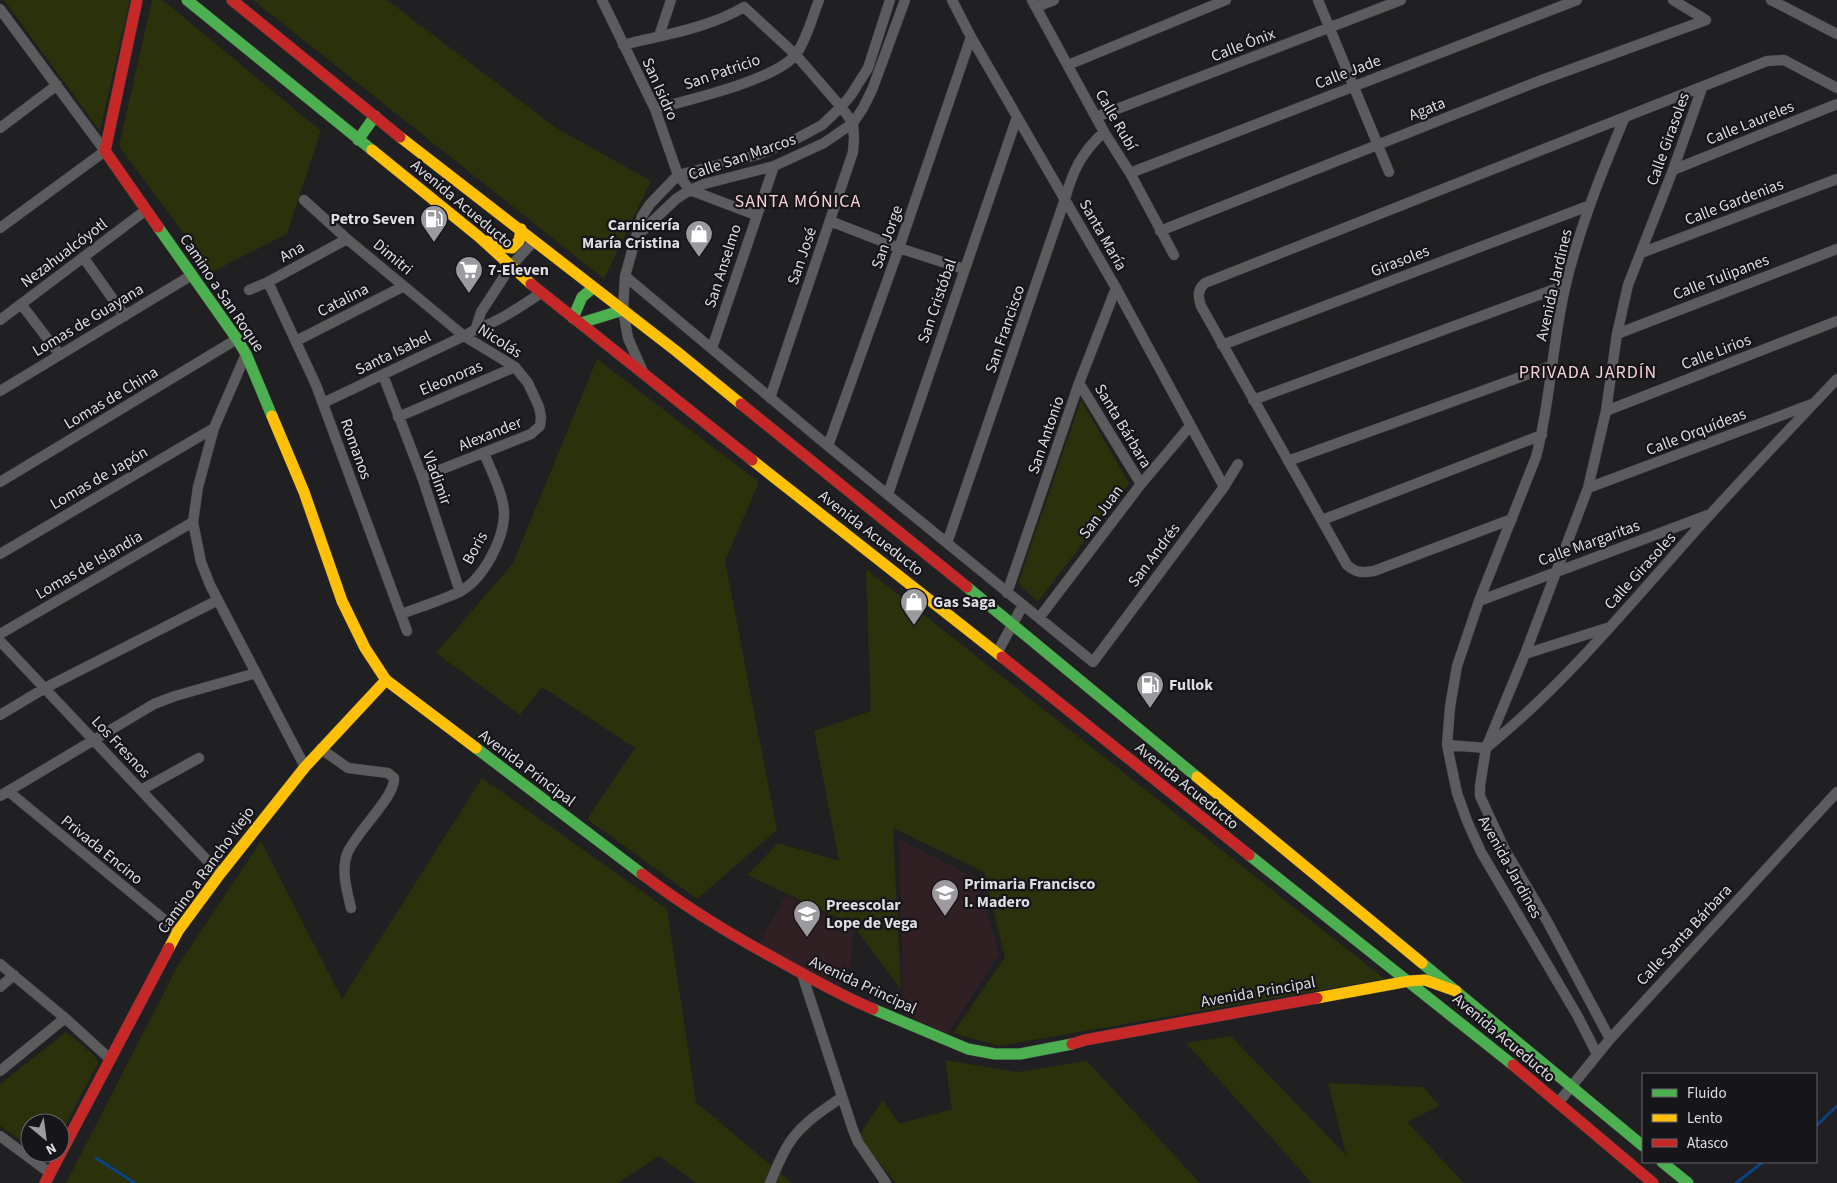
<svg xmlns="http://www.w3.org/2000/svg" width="1837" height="1183" viewBox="0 0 1837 1183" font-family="'Source Sans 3',sans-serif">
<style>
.education{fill:#302024}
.green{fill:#2a310b}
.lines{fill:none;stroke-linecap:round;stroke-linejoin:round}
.stream{stroke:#0a4382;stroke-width:3}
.street-casing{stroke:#3c3b3e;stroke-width:11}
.fast-casing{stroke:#3c3b3e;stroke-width:12}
.slow-casing{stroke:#3c3b3e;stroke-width:12}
.jam-casing{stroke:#3c3b3e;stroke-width:12}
.street{stroke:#5c5b5e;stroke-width:10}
.fast{stroke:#4caf50;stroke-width:11}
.slow{stroke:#ffc107;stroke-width:11}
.jam{stroke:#c62828;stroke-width:11}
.labels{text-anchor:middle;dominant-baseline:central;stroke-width:4.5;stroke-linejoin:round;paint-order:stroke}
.street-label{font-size:16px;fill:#dedde1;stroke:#16151a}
.poi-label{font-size:16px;font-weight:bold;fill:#dedde1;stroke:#16151a;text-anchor:start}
.neighbourhood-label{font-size:18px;letter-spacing:1px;fill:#f6d2d4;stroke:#16151a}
</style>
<rect width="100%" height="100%" fill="#201f22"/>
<path class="education" d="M 899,839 L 977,879 L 999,954 L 947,1035 L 904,1014 Z
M 786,895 L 853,931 L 850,966 L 839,989 L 758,945 Z"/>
<path class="green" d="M 4,0 L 130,0 L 100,131 Z
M 152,0 L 163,0 L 321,131 L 287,234 L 212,272 L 119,146 Z
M 253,0 L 387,0 L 558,129 L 651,181 L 604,279 Z
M 597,359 L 759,482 L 725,561 L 777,830 L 697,899 L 587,819 L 635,748 L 542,687 L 520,715 L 436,653 L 513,563 Z
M 1081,400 L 1129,483 L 1038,602 L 1018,583 Z
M 866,569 L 1385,979 L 999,1046 L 953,1033 L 1005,957 L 984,872 L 893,828 L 901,990 L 853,925 L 747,875 L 778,843 L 839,861 L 814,731 L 871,711 Z
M 482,778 L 667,909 L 696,1102 L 792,1183 L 696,1183 L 659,1156 L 618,1183 L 66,1183 L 177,967 L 261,841 L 342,999 Z
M 66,1032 L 94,1055 L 98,1063 L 60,1136 L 60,1123 L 30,1123 L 30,1147 L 0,1126 L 0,1084 Z
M 1231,1036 L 1346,1155 L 1328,1083 L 1423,1087 L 1440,1106 L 1407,1122 L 1464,1183 L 1312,1183 L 1186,1043 Z
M 945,1060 L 1017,1072 L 1087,1061 L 1200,1183 L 896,1183 L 858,1137 L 883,1100 L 899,1124 L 952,1109 Z"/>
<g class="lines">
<path class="stream" d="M 1816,1126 L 1837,1106
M 96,1158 L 135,1183
M 1736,1183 L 1763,1162"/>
<defs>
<path id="street" d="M 602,0 L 655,109 L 678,175 L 690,190 L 756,215
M 952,0 L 971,37 L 1116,288 L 1224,487
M 1032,0 L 1104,132 L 1130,173 L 1174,255
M 1318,0 L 1389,172
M 1673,0 L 1706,20
M 1771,0 L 1837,34
M 744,7 L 796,55 L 841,107 L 853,123 L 854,139 L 853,152 L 770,398
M 1036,7 L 1054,0
M 0,9 L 105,151 L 0,228
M 659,36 L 671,0
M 623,45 C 663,35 709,28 744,7
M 1068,65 L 1226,0
M 655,109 C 687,100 778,80 797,53 C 807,38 812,18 819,0
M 1096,117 L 1401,0
M 0,128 L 57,85
M 1673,170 L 1837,104
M 1130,173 L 1577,0
M 304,200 L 347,239 L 464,336 L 515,367 L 528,383 L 539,407 L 541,417 L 540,426 L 531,434 L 422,477
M 830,221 L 899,248 L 964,269
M 1160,231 L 1539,81 L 1706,20
M 637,236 L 676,199 L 690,190 L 704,184 L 774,166 L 824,143 L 853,123 L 863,108 L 872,90 L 905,0
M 1641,253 L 1837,179
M 83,257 L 125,316
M 625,276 L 828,446 L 1093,662 L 1224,487 L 1238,464
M 268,282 L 316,385 L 407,631
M 249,290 L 268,282 L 347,239
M 21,304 L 60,355
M 0,320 L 146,210
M 476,328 L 481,312 L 511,266 L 534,241
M 1617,334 L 1837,249
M 296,341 L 404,286
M 1222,345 L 1588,206
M 712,348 L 774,166
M 246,354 L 214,428 L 198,487 L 193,522 L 201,562 L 210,585 L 305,767
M 643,372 L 628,338 L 623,310 L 625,276 L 642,216 L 650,204 L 678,175 L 757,155 L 798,138 L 822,125 L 841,107 L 851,95 L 868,68 L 890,0
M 383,375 L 422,477 L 460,592
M 1079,383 L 1141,484
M 0,391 L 192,275
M 1253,400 L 1566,285
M 323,403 L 464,336 C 474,329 479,329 489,324 C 508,316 524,304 541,293
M 1606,411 L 1837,321
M 398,417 L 515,367
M 828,446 L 899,248 L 971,37
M 1288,461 L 1551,366
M 0,482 L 237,339
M 1588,488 L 1812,404
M 888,494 L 1017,117
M 1512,519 L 1374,571 C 1363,573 1356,573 1347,565 L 1201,306 C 1198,296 1197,290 1205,283 L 1767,61 L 1784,60 L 1837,88
M 1322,520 L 1542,435
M 947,543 L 1065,199 C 1073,170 1082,152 1104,132
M 0,554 L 214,428
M 1007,593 L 1079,383 L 1116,288
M 1479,601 L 1708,515
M 401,614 C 420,607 440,601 459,592 C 483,580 505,538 504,512 C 503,493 491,471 484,453
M 1039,618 L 1141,484 L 1190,426
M 0,634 L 193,522
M 0,641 L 220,874
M 997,653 L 1023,605
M 1525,654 L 1610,627
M 0,715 L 45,688 L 218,600
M 1447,745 L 1486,748 C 1559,689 1620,616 1682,546 C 1732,489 1785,434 1837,379
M 321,749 L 348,768 L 388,773 L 394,778 C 396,796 355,833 347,854 C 341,871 347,891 351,908
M 141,790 L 199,758
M 8,791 L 178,931
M 0,796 L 154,704 L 175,696 L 256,673
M 0,964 L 65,1018 L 110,1059
M 802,974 L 853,1130 L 858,1142 L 886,1183
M 0,987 L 14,975
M 1610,1039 L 1547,921 L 1505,850 L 1480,796 L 1480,786 L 1486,748 L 1525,654 L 1588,488 L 1606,411 L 1617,334 L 1628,285 L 1673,170 L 1702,88
M 1597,1054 L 1577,1015 L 1481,852 L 1467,821 L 1457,793 L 1447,745 L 1450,707 L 1457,666 L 1479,601 L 1536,457 C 1551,401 1552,341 1566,284 C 1580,226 1601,174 1624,119
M 0,1071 L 65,1018
M 1558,1103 L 1610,1039 L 1837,792
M 0,1136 L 50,1173
M 770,1183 C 777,1167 784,1148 796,1134 C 809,1119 826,1108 842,1097"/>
<path id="fast" d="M 187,0 L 372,150
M 358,140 L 375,116
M 158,227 L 237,339 L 246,354 L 272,416
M 573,318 L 582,297 L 593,288
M 581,323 L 623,310
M 967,587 L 1197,777
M 476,748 L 642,874
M 1249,855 L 1513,1065
M 1422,963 L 1643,1146
M 873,1009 L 968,1049 L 995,1054 L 1020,1054 L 1072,1044
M 1662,1162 L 1688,1183"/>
<path id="slow" d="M 400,137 L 676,351 L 741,404
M 372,150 L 478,236 L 531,284
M 488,241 L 503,247 L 512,248 L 519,241 L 521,229
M 272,416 L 304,492 L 342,601 L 365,648 L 386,680 L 476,748
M 752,460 L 1002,657
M 1197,777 L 1422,963
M 169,948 L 178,931 L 220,874 L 305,767 L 386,680
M 1317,998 L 1409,981 L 1425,980 L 1456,991"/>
<path id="jam" d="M 137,0 L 105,151 L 158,227
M 232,0 L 400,137
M 531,284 L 752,460
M 741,404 L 967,587
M 1002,657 L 1249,855
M 642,874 C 684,906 728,933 774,958 C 807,976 839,995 873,1009
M 1072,1044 L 1085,1040 L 1317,998
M 1513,1065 L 1653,1183
M 45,1183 L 169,948"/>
</defs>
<use href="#street" class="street-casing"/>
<use href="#fast" class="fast-casing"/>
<use href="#slow" class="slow-casing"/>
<use href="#jam" class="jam-casing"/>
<use href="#street" class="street"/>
<use href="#fast" class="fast"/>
<use href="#slow" class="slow"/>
<use href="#jam" class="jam"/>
</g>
<defs>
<symbol id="fuel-pin" viewBox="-11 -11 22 30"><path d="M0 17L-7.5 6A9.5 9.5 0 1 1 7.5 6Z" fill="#9c9a9e" stroke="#16151a"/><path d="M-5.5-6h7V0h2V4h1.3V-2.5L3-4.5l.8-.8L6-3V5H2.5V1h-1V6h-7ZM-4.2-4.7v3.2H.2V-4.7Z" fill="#fff"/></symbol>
<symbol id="shop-pin" viewBox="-11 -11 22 30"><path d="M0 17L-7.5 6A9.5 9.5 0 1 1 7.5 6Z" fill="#9c9a9e" stroke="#16151a"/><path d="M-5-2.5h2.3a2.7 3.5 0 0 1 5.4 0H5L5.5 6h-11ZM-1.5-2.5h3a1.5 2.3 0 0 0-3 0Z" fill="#fff"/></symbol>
<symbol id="supermarket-pin" viewBox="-11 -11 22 30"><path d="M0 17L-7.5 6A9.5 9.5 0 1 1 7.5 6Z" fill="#9c9a9e" stroke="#16151a"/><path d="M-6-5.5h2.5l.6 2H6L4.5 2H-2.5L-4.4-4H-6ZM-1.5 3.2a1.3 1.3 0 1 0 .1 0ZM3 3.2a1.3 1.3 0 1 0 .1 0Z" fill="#fff"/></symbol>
<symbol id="school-pin" viewBox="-11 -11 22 30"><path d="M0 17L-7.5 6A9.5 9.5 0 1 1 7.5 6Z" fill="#9c9a9e" stroke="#16151a"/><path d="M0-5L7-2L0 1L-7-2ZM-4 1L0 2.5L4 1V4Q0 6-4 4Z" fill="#fff"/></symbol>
</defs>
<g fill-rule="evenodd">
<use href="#fuel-pin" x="418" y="203" width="32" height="43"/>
<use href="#shop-pin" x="683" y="218" width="32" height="43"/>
<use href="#supermarket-pin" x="453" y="254" width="32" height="43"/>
<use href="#shop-pin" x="898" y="586" width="32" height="43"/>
<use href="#fuel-pin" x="1134" y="669" width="32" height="43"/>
<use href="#school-pin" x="929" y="877" width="32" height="43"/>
<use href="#school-pin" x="791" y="898" width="32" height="43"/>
</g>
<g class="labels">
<g class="street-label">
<text transform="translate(1243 45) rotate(-21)">Calle Ónix</text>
<text transform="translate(722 72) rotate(-19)">San Patricio</text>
<text transform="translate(1348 72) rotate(-21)">Calle Jade</text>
<text transform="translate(660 89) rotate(66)">San Isidro</text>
<text transform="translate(1427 109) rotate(-21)">Agata</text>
<text transform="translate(1116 120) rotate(60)">Calle Rubí</text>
<text transform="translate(1750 123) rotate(-22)">Calle Laureles</text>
<text transform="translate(1668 139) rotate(-70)">Calle Girasoles</text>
<text transform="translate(742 157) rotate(-19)">Calle San Marcos</text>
<text transform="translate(1734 202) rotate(-21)">Calle Gardenias</text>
<text transform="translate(462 204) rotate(40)">Avenida Acueducto</text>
<text transform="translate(1103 235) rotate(60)">Santa María</text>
<text transform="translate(887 237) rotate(-71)">San Jorge</text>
<text transform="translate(292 252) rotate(-29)">Ana</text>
<text transform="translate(64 253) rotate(-37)">Nezahualcóyotl</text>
<text transform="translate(802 256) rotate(-71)">San José</text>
<text transform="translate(393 257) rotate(40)">Dimitri</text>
<text transform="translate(1400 261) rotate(-21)">Girasoles</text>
<text transform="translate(723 266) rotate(-72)">San Anselmo</text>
<text transform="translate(1721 277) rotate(-21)">Calle Tulipanes</text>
<text transform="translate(1554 285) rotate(-77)">Avenida Jardines</text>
<text transform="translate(222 293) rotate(56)">Camino a San Roque</text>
<text transform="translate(343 300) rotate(-27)">Catalina</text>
<text transform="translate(937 301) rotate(-71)">San Cristóbal</text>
<text transform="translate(88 320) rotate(-31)">Lomas de Guayana</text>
<text transform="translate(1005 329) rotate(-71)">San Francisco</text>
<text transform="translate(500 341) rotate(33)">Nicolás</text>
<text transform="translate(1716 352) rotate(-21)">Calle Lirios</text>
<text transform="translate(393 353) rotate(-26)">Santa Isabel</text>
<text transform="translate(451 378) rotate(-23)">Eleonoras</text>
<text transform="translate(111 398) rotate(-31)">Lomas de China</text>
<text transform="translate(1123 426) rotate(59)">Santa Bárbara</text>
<text transform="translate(1696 432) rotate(-21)">Calle Orquídeas</text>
<text transform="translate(490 434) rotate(-22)">Alexander</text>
<text transform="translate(1046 435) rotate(-71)">San Antonio</text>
<text transform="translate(356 449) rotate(70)">Romanos</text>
<text transform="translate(99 478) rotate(-30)">Lomas de Japón</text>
<text transform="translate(437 478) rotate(70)">Vladimir</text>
<text transform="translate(1101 512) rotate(-53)">San Juan</text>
<text transform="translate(871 533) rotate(38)">Avenida Acueducto</text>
<text transform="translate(1589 543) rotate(-20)">Calle Margaritas</text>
<text transform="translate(475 548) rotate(-61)">Boris</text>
<text transform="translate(1154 555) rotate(-53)">San Andrés</text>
<text transform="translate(89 565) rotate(-30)">Lomas de Islandia</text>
<text transform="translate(1640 571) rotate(-48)">Calle Girasoles</text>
<text transform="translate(121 747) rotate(47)">Los Fresnos</text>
<text transform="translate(527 768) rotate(37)">Avenida Principal</text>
<text transform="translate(1187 786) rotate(39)">Avenida Acueducto</text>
<text transform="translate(102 850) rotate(39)">Privada Encino</text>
<text transform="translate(1510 867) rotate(61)">Avenida Jardines</text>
<text transform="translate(206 870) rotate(-54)">Camino a Rancho Viejo</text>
<text transform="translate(1684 935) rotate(-47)">Calle Santa Bárbara</text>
<text transform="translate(863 985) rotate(25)">Avenida Principal</text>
<text transform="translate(1258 992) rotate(-10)">Avenida Principal</text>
<text transform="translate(1504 1038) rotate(40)">Avenida Acueducto</text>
</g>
<g class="poi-label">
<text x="415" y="219" text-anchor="end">Petro Seven</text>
<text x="680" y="225" text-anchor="end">Carnicería<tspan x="680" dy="18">María Cristina</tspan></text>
<text x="488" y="270">7-Eleven</text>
<text x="933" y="602">Gas Saga</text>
<text x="1169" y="685">Fullok</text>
<text x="964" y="884">Primaria Francisco<tspan x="964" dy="18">I. Madero</tspan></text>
<text x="826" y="905">Preescolar<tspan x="826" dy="18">Lope de Vega</tspan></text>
</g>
<g class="neighbourhood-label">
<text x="798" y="201">SANTA MÓNICA</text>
<text x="1588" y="372">PRIVADA JARDÍN</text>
</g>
</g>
<rect x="1642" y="1073" width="175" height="90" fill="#16151a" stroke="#66656a"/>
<rect x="1652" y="1089" width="25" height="8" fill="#4caf50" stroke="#66656a"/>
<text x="1687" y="1098" font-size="15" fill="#dedde1">Fluido</text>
<rect x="1652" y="1114" width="25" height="8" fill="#ffc107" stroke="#66656a"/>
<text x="1687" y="1123" font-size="15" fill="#dedde1">Lento</text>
<rect x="1652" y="1139" width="25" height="8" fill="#c62828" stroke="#66656a"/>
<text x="1687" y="1148" font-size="15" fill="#dedde1">Atasco</text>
<g transform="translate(45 1138) rotate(151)"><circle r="24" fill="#16151a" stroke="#66656a"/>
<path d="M0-4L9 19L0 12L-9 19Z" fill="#9c9a9e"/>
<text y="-8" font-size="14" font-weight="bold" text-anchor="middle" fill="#dedde1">N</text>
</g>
</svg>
